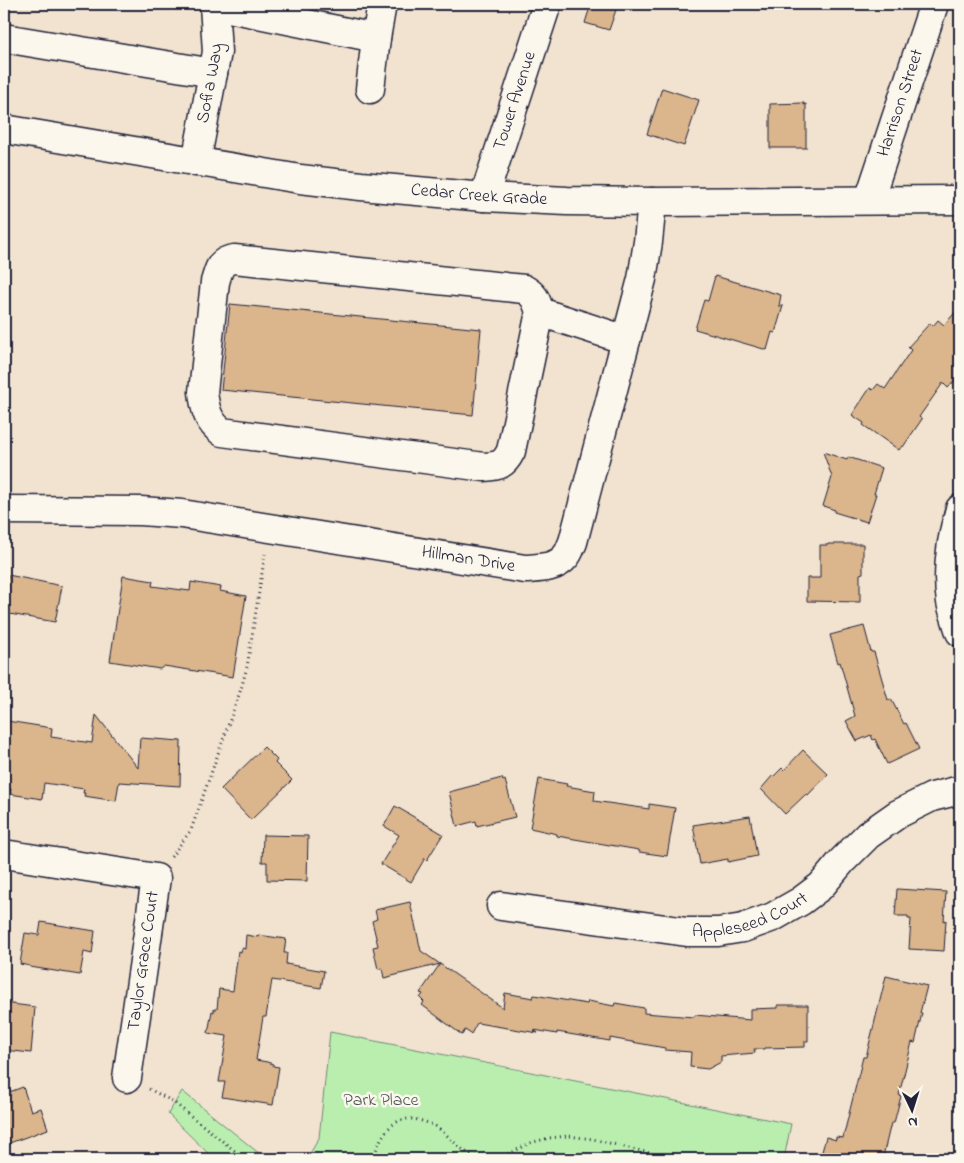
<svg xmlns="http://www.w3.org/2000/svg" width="964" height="1163" viewBox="0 0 964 1163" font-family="'Indie Flower',sans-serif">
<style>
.green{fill:#baeeaf;stroke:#6e8875}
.building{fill:#dbb58c;stroke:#22223b}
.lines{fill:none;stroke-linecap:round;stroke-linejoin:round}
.minor-casing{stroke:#22223b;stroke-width:31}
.major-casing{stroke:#22223b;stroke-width:31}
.path{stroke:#22223b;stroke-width:3;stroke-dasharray:1 4;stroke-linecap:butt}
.minor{stroke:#fbf7ec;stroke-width:28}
.major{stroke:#fbf7ec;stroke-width:28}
.labels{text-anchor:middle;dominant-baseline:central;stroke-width:5;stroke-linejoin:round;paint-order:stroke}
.street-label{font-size:18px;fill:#22223b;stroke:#fbf7ec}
.park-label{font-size:18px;fill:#485558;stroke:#fbf7ec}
</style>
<rect width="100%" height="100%" fill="#f1e3cf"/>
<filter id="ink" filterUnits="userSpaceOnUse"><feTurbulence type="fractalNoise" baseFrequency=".02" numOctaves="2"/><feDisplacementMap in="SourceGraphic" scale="10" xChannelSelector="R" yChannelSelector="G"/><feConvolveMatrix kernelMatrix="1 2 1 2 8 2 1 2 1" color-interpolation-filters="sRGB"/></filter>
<g filter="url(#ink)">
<path class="green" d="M 330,1032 L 791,1124 L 784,1159 L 307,1159 L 319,1138 Z
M 182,1091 L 266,1159 L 214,1159 L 168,1114 Z"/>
<path class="building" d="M 591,4 L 618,4 L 609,30 L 585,23 Z
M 662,88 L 699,100 L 684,146 L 647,134 Z
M 804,103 L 804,105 L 806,104 L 806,148 L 770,148 L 770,104 Z
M 715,276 L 781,295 L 779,306 L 783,306 L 775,333 L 772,332 L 767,350 L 695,329 L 704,300 L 708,301 Z
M 230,304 L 481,329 L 473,415 L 221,390 Z
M 960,307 L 960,375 L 948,388 L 943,383 L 919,417 L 922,419 L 903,447 L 902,446 L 899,450 L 863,425 L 864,423 L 852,415 L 870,388 L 873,390 L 878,384 L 885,389 L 911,350 L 908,347 L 930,323 L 933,326 L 938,320 L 944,325 Z
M 823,452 L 847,460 L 848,457 L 882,468 L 874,494 L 876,494 L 867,522 L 834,512 L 835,510 L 823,506 L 832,477 Z
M 828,544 L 863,544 L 863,573 L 860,574 L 860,602 L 807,601 L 807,578 L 820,578 L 820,545 L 828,545 Z
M 8,575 L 62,586 L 55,622 L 4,613 L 4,595 Z
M 123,576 L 153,581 L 152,586 L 190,591 L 191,582 L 221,587 L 220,591 L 246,596 L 233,677 L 164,666 L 160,669 L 110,661 Z
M 864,626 L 871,652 L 874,652 L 888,700 L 891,699 L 904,724 L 906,723 L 919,749 L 887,764 L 875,739 L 873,740 L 871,735 L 857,741 L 846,721 L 855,716 L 840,662 L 838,663 L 830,635 Z
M 96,715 L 138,768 L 140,738 L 181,741 L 180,786 L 119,782 L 116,801 L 84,796 L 85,793 L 83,793 L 84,789 L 44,783 L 42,799 L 10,794 L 11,789 L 9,789 L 9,785 L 4,784 L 4,744 L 7,721 L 52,728 L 51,737 L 92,743 Z
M 264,747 L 277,760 L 275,763 L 292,780 L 251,820 L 221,789 Z
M 803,750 L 828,774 L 808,795 L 806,794 L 785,814 L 761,789 L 773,775 L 774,776 L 782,768 L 784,770 Z
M 502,778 L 503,781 L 505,780 L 515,817 L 477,826 L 476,821 L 457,826 L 449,792 Z
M 539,779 L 567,784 L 566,786 L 595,791 L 594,801 L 649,809 L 649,804 L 675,808 L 667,856 L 639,852 L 639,850 L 557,836 L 557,834 L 530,828 Z
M 395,806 L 443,834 L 427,860 L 425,858 L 411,882 L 381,864 L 399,835 L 384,826 Z
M 750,816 L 757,856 L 728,862 L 728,859 L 700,864 L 693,825 Z
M 263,835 L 308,836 L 307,881 L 267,880 L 267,862 L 262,862 Z
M 897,889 L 946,892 L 944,921 L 946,920 L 944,951 L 909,949 L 911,919 L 908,919 L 908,916 L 895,916 Z
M 410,902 L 421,951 L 440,964 L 384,978 L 382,968 L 378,969 L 373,947 L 378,946 L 372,921 L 377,919 L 375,910 Z
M 41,922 L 95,931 L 92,954 L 84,952 L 80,975 L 30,967 L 30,966 L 20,964 L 25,933 L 39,935 Z
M 246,935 L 258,937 L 258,935 L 286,939 L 284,953 L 287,953 L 286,964 L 324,971 L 321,988 L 272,980 L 266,1017 L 263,1017 L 256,1060 L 267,1062 L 273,1064 L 273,1066 L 279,1067 L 273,1105 L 222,1097 L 225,1082 L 219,1082 L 227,1036 L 208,1033 L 212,1011 L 214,1012 L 214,1009 L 217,1009 L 219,989 L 233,991 L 238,951 L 241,952 L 242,948 L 245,949 Z
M 440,964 L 503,1008 L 505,993 L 533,998 L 534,995 L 587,1004 L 588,1001 L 614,1006 L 615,1003 L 644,1008 L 644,1013 L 694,1017 L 695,1015 L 750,1020 L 750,1009 L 778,1008 L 778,1005 L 808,1005 L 808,1041 L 805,1041 L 805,1047 L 764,1048 L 764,1049 L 754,1049 L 755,1053 L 721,1056 L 721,1062 L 708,1069 L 690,1067 L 691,1052 L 665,1050 L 665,1048 L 610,1038 L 610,1041 L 557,1032 L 557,1034 L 534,1030 L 538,1033 L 477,1023 L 471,1034 L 465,1030 L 462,1035 L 422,1005 L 424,1002 L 420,998 L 423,994 L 420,993 Z
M 886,976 L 927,986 L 920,1013 L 922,1013 L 915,1043 L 912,1042 L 899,1095 L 901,1096 L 894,1123 L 891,1123 L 884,1152 L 884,1159 L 820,1159 L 826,1137 L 836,1140 L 836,1137 L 843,1138 L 863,1057 L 866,1057 Z
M 4,1003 L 35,1007 L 31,1053 L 4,1050 Z
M 23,1087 L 31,1111 L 41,1108 L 48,1129 L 4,1145 L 4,1094 Z"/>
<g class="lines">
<defs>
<g id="minor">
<path d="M 214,5 L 376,38 L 382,4"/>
<path d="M 4,38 L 213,73"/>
<path d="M 370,89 L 376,38"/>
<path id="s1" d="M 196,162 L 217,52 L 214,4"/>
<path id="s2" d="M 484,197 L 547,4"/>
<path id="s3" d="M 869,200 L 934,4"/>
<path d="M 234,259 L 524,289 C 535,295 536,300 540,312 L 511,451 C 504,465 499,466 484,467 L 222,432 C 208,422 205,409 203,392 L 215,282 C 219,270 219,261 234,259 Z"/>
<path d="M 540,312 L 626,340"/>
<path d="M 960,509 C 951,539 946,571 951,602 C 953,612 957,622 960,632"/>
<path id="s4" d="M 4,510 L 141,511 L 182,514 L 525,569 C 539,568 556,569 566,556 C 569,553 571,546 573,542 L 642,279 L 648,242 L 652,202"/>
<path d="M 4,854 L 156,878 L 127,1078"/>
<path id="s5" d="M 501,906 L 687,932 L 718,932 L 743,928 L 773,917 L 801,901 L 821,886 L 842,861 L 868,835 L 898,814 L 932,797 L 960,790"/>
</g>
<g id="major">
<path id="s6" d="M 4,129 L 300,179 L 361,186 L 484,197 L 567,201 L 652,202 L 960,200"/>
</g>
</defs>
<use href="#minor" class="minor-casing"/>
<use href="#major" class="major-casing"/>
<path class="path" d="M 171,857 L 191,830 L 241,689 L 247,667 L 265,554
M 149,1089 L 172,1101 L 245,1159
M 373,1159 C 379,1140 389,1117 413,1119 C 420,1120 429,1123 435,1126 C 446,1133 453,1142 462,1149 C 468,1154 476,1157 483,1159
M 489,1159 L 497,1158 L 511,1153 L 530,1143 L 549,1138 L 568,1136 L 593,1139 L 673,1159"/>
<use href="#minor" class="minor"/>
<use href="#major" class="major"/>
</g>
</g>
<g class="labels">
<g class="street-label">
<text stroke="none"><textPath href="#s1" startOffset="80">Sofia Way</textPath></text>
<text stroke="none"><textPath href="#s2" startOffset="101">Tower Avenue</textPath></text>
<text stroke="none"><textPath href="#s3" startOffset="102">Harrison Street</textPath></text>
<text stroke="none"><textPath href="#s6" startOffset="480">Cedar Creek Grade</textPath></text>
<text stroke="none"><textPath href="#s4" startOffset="468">Hillman Drive</textPath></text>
<text stroke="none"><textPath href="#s5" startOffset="254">Appleseed Court</textPath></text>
<text transform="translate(144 961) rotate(-82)">Taylor Grace Court</text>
</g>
<g class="park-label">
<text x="381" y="1101">Park Place</text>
</g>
</g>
<rect width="964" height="1163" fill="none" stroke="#fbf7ec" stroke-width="20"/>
<rect x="10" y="10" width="944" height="1143" fill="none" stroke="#22223b" stroke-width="2" filter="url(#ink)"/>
<g transform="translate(912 1110) rotate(176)" stroke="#fbf7ec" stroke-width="4" paint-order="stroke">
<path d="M0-4L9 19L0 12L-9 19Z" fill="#22223b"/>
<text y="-8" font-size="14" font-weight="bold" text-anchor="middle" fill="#22223b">N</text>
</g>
</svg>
